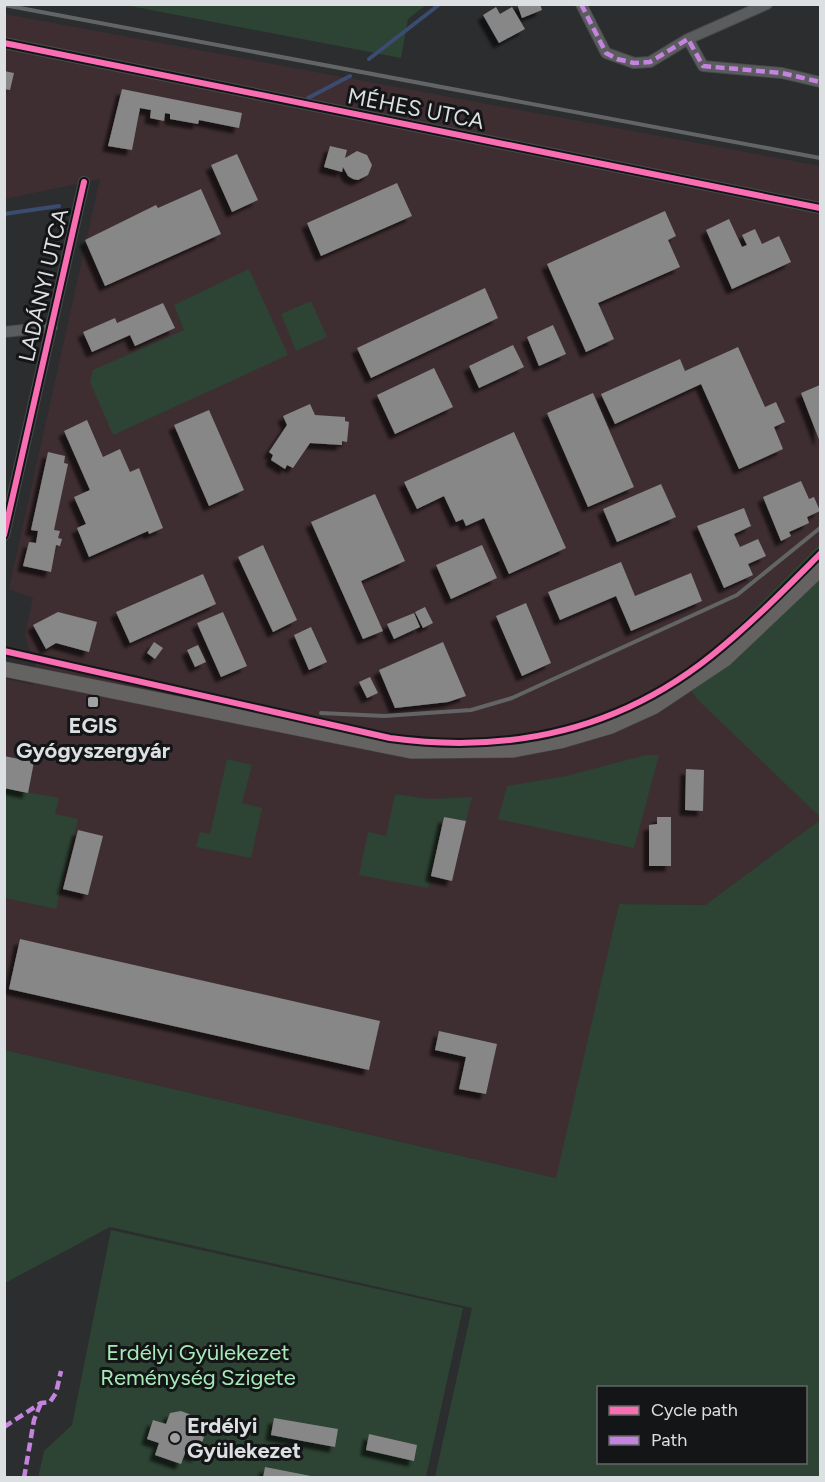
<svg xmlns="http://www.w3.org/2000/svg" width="825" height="1482" font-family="Figtree,sans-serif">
<defs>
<filter id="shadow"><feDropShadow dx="-5.5" dy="5.5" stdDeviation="1.5" flood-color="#0009"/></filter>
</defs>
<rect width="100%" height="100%" fill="#2b2d2f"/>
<path fill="#3f2e31" d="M5,14L820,166V544L707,656L681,675L820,817V820L705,905L619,904L557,1178L5,1050V679L33,685L36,658L30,652L25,635L33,598L9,589L100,179L5,199Z"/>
<path fill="#2d4333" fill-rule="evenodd" d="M125,5H426L408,19L401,58Z
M249,269L288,355L113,435L90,382L93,370L184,330L174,305Z
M311,301L327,337L296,351L281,314Z
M820,544V817L697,699L681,675L707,656Z
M646,755H659L634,848L498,819L507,786L566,776Z
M227,759L252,765L242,803L262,808L251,858L196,847L200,832L210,834Z
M5,788L59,798L55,814L78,819L56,909L5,898Z
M395,794L430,799L472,797L466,821L443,817L428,888L359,875L368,832L386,836Z
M820,820V1477H435L472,1308L110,1227L5,1283V1050L556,1178L619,904L705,905ZM598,1388H806V1462H598Z
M111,1230L463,1308L426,1477L38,1478L44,1451L72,1425Z"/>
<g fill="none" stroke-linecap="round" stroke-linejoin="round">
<path stroke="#3a4c70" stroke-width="4" d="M369,59L440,4
M308,98L350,76
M4,214L59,206"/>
</g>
<path fill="#878787" filter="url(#shadow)" d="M517,4H540L542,10L522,18Z
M496,7L500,14L512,7L525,29L499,43L483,15Z
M4,71L14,73L10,90L4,89Z
M122,89L242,113L239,128L199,120L198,124L170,119V114L165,113L164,121L150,118L151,110L140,108L132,150L108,146Z
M330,146L347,150L345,158L357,151L367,155L372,165L368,175L358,180L353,179L348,176L343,167L342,172L324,167Z
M237,154L258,200L232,212L211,165Z
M397,183L412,216L321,256L307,223Z
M201,189L221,234L105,286L85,240L156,205L158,208Z
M665,211L676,236L668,240L680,267L598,303L614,339L586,352L547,264Z
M729,219L742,247L747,245L742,235L755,229L762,244L779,236L791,262L732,289L706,230Z
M485,288L498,318L371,378L357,348Z
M163,303L175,328L135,346L130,335L92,352L83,332L115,318L117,323Z
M553,325L566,354L539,366L527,337Z
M513,345L524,367L479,388L469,366Z
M738,347L765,407L776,402L785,422L774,427L783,449L739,469L701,384L615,424L601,394L680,359L685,371Z
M434,368L453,407L395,434L377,395Z
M820,385V442L801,393Z
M593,393L634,487L588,507L547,413Z
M310,404L315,415L345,417V421L349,422L347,442L342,441V445L310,443L293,468L287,465L285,469L271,460L273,455L269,452L287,425L283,416Z
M209,410L244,490L209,506L174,425Z
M87,420L103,457L120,449L130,472L139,468L163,528L149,534L148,531L89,557L77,528L86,524L74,497L90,490L64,431Z
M514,432L566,548L509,574L484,518L466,526L463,519L456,522L444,496L417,509L404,482Z
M48,452L65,456L64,463L68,464L54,530L60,531L58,538L62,539L60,546L56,545L51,572L23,566L29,542L36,543L38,531L31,530Z
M801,481L809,499L814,497L820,511L807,517L809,523L789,532L791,536L781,541L763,497Z
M661,484L676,517L617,542L603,509Z
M375,494L405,561L361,581L383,631L363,639L311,522Z
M744,508L751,526L734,534L740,547L758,539L766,556L748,564L753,575L724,588L697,526Z
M263,545L297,620L273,632L238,557Z
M482,545L497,578L451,599L436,565Z
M621,562L635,596L691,573L702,601L631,631L616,596L560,620L548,592Z
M203,574L216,604L130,643L116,612Z
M526,603L551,663L522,676L496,616Z
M425,607L433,623L423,628L415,612Z
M58,612L97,622L89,652L56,643L46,649L33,625Z
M223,612L247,666L221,677L197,623Z
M414,613L420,627L394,639L387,624Z
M311,627L327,662L309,670L294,635Z
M154,642L163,648L155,659L147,653Z
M443,642L466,696L448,702L395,708L379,670Z
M198,645L206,662L195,667L187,650Z
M370,677L378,693L367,698L359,682Z
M4,756L34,762L28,793L4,788Z
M686,769L704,770L703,811L685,810Z
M444,817L466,821L452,881L431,876Z
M657,817H671V866H649V825L657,824Z
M78,830L103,836L88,895L63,889Z
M20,939L380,1021L369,1070L9,989Z
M439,1031L497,1044L486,1094L459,1089L466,1057L435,1050Z
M181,1411L189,1414L196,1422L193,1433L204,1437L197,1457L185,1453L181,1464L155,1455L159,1443L147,1439L153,1420L166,1424L170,1413Z
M274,1418L338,1429L335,1447L271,1435Z
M369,1434L417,1445L414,1461L366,1450Z
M265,1467L311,1476V1478H263Z"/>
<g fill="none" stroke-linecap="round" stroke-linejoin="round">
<g stroke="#484a4c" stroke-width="12">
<path id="minor" d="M581,4L606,53L634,63L650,62L688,39L767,4
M688,39L703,66L782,73L820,82
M4,43L820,208
M4,332L52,327
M4,535L84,182"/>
</g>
<g stroke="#484a4c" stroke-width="16">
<path id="secondary" d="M4,669L411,751L513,750L560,741L611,726L653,707L725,659L820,569"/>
</g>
<use href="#minor" stroke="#5a5c5d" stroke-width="10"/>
<use href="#secondary" stroke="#646361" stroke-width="15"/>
<path stroke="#626465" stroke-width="4" d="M4,5L820,158
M321,713L384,716L471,710L512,698L737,595L820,528"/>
<path stroke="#c483df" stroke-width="4.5" stroke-dasharray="9 4.5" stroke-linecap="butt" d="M581,4L606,53L617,59L634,63L650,62L688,39L703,66L782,73L820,82
M4,1427L41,1403L50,1402L56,1393L61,1371
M24,1478L34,1420L41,1403"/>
<g stroke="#141517" stroke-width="10">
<path id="cycleway" d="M4,43L820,208
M4,535L84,182
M4,651L390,738C507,754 617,731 711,656C750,625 785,589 820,554"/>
</g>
<use href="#cycleway" stroke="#f96db3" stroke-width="6"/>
</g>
<g fill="#9fa1a3" stroke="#141517" stroke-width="2">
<rect x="87" y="696" width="12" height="12" rx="3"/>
<circle cx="175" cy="1438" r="6"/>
</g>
<g text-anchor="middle" stroke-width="6" stroke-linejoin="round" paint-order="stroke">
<g font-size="22" fill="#dde0e2" stroke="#141517">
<text transform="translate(416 108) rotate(11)" y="8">MÉHES UTCA</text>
<text transform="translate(43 285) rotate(-77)" y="8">LADÁNYI UTCA</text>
</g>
<g font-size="22" font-weight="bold" fill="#dde0e2" stroke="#141517">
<text x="93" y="733">EGIS<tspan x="93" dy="25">Gyógyszergyár</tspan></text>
<text x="187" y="1433" text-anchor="start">Erdélyi<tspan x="187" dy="25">Gyülekezet</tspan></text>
</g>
<g font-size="22" fill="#a6ebb7" stroke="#141517">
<text x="198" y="1360">Erdélyi Gyülekezet<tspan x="198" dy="25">Reménység Szigete</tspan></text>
</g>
</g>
<rect width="825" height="1482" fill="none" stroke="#dde0e2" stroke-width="12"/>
<rect x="597" y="1386" width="210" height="78" fill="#141517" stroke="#646668" stroke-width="1.5"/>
<rect x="609" y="1406" width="30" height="9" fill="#f96db3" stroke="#646668" stroke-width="1.5"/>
<text x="651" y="1416" font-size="18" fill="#dde0e2">Cycle path</text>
<rect x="609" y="1436" width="30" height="9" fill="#c483df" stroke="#646668" stroke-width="1.5"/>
<text x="651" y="1446" font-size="18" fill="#dde0e2">Path</text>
</svg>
